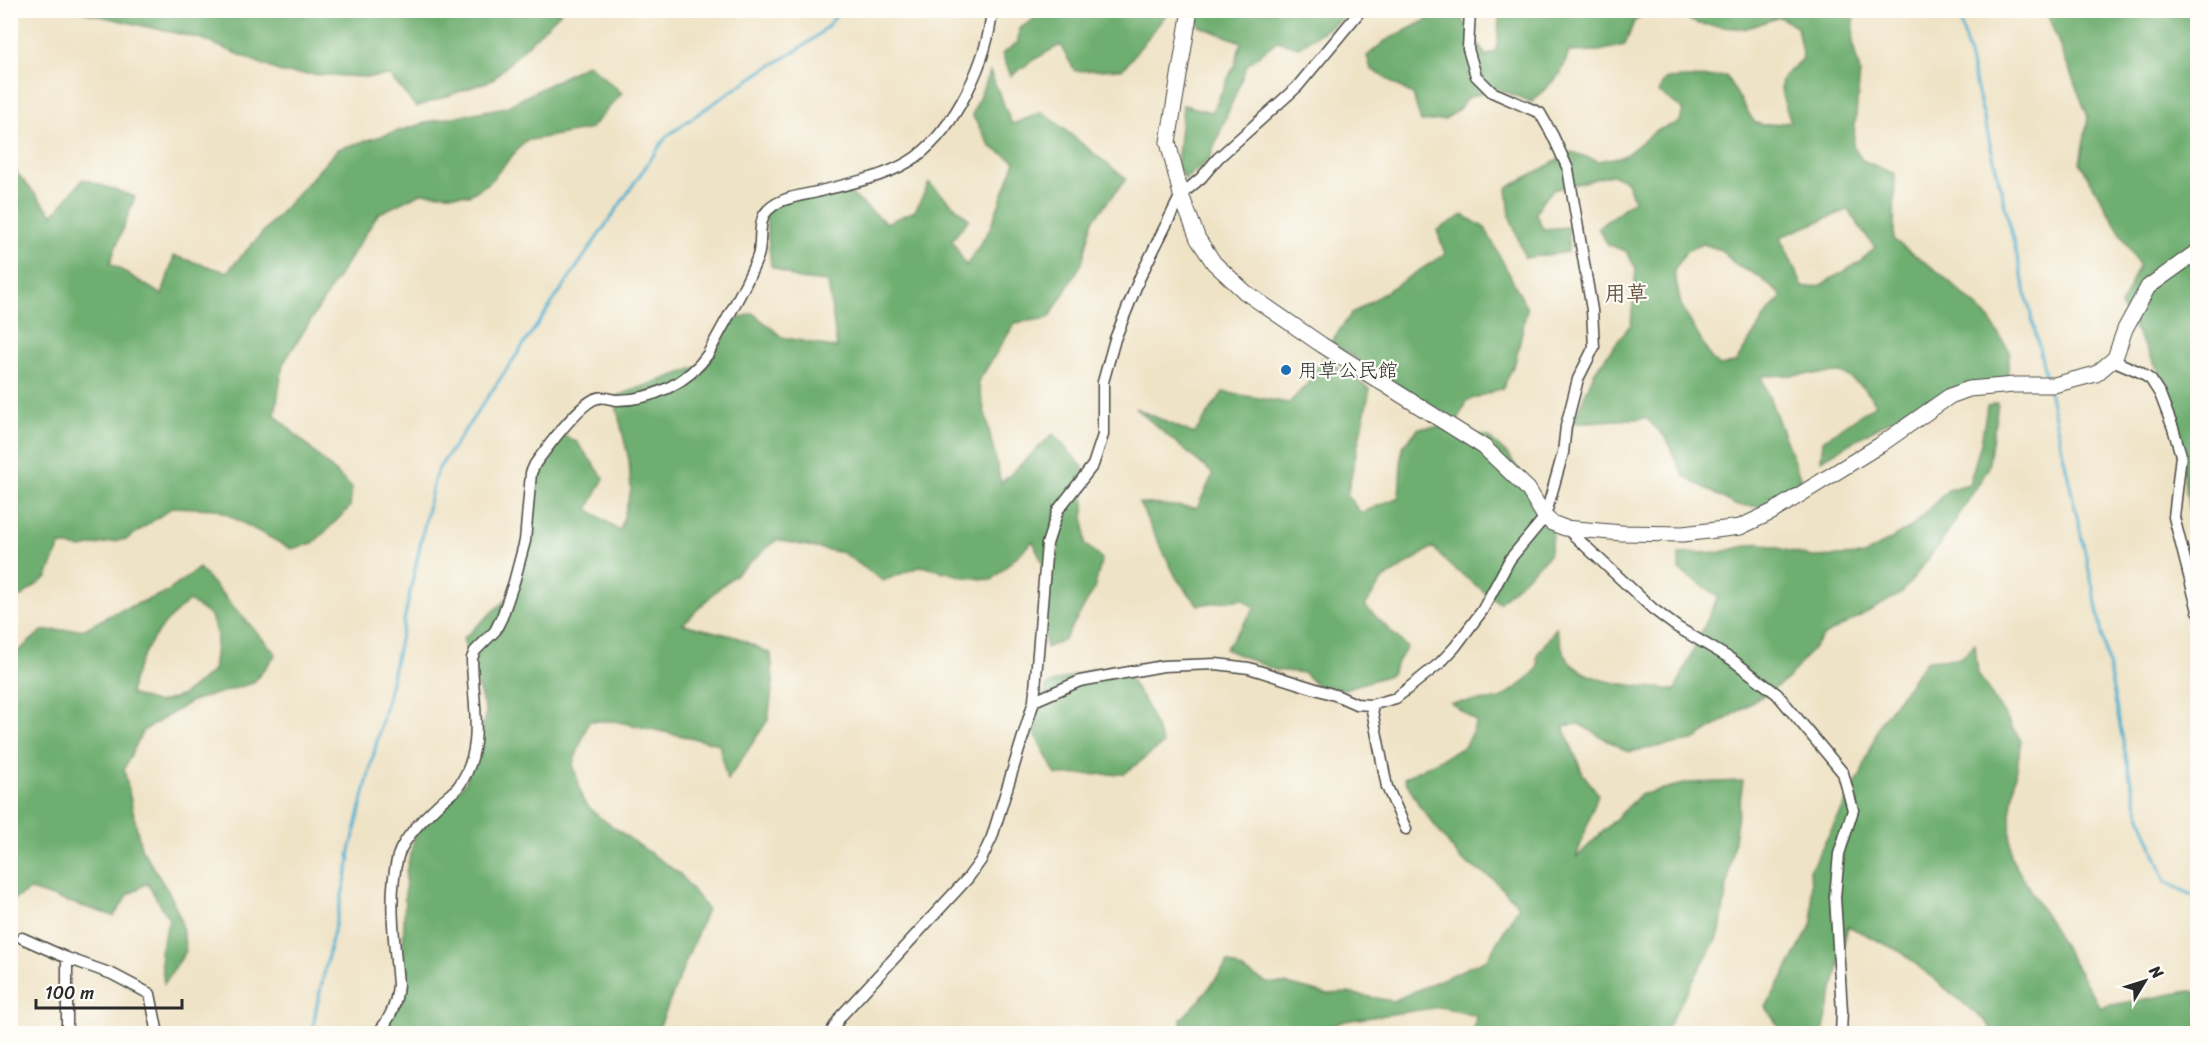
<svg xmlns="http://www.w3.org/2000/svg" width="2208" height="1044" font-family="Sriracha,'Klee One',sans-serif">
<rect width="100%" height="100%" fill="#fdfcf7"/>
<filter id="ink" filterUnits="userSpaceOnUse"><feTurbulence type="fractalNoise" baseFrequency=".0167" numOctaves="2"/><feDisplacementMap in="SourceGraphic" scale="12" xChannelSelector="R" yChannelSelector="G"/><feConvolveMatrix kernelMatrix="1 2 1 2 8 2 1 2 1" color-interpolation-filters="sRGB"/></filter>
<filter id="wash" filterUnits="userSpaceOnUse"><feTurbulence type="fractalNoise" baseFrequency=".008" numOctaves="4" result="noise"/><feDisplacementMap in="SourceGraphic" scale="24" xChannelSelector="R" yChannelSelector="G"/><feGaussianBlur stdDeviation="1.35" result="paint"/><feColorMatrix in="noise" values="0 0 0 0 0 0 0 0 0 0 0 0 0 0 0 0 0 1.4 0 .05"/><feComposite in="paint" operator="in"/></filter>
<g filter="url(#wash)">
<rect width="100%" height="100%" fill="#efe3c6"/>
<path fill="#6eae70" stroke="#4c6c4e" stroke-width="1.5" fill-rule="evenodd" d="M552,11L561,12L492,80L416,107L390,76L366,77L283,73L202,39L77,11Z
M1046,11H1067L1079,15L1086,11H1169L1123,69L1075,71L1060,45L1033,60L1011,76L1002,54L1018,42L1019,29Z
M1195,11H1350L1349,14L1299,47L1277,41L1247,65L1209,160L1185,179L1177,165L1183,105L1212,112L1235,64L1241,42L1199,26Z
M1499,11H1647L1634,22L1625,45L1599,51L1569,52L1561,73L1532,102L1496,88L1467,98L1460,108L1444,120L1421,122L1413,95L1371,69L1367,56L1385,41L1440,13H1458L1486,56L1495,52L1498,41Z
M1664,11H1838L1854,19L1853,45L1860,72L1853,146L1862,160L1895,174L1894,240L1940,273L1987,316L2010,352L2007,377L1911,408L1821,460L1823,441L1876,404L1865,389L1843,373L1761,376L1803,485L1764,507L1735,505L1684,476L1665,437L1646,418L1573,423L1595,371L1631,324L1636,269L1626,251L1608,245L1598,228L1634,200L1626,180L1611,175L1553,190L1542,202L1536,214L1543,229L1569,227L1568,252L1525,258L1510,217L1507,188L1572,152L1598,161L1624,156L1657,130L1680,122L1683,109L1658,92L1665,79L1726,76L1754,122L1764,125L1791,122C1787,109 1775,86 1785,75C1791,68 1798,65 1803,58L1797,27L1780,17L1744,29L1699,24ZM1848,210L1875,248L1858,263L1819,286L1803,287L1780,237ZM1703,244L1721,250L1737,266L1757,275L1782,296L1768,312L1736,362L1720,366L1711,358L1681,305L1674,271L1686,251Z
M2046,11H2197V561L2185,484L2163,378L2121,306L2139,265L2080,163L2088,117Z
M588,64L622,93L590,129L525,141L489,183L470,195L421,193L378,214L283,364L275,415L352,488L350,507L325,532L313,543L291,549L217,509L173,507L127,539L80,548L60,545L47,577L11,604V166L53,215L83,179L135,197L110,263L162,295L174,256L227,272L338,149L432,121L506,107Z
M990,72L1012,124L1043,112L1126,179L1093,220L1082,263L1049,318L1015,323L978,382L1001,483L1053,434L1083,467L1085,544L1102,559L1094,590L1064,640L1046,648L1044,633L1050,581L1033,541L992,580L965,577L921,566L883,581L843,553L777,540L717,590L683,624L736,637L771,654L773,682L768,720L727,781L719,744L614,721H589L573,764L583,801L598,816L680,874L707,909L657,1033L373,1034L401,995L406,872L415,835L465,783L486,713L463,639L516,590L535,478L555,431L577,442L604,478L588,509L620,531L631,490L629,460L614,397L709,363L731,322L753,313L782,337L837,348L828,282L798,279L771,266L765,209L786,192L845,189L886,223L915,211L929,183L969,219L952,240L966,266L990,229L1015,161L991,147L972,115Z
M1463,215L1485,228L1527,308L1516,360L1503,388L1466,401L1456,425L1331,342L1351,314L1445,254L1437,230Z
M1323,357L1370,389L1347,495L1361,513L1399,497L1402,447L1419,428L1438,427L1488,437L1508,455L1534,491L1553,535L1549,555L1499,603L1447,563L1433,547L1382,580L1365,606L1407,647L1390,675L1344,689L1317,686L1304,673L1275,670L1225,649L1255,608L1242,599L1198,605L1177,579L1139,503L1197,508L1213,474L1135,408L1194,434L1223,392L1289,403L1308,383Z
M1998,403L1988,469L1947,534L1902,593L1822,637L1787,680L1692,741L1628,752L1579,724L1563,726L1583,774L1598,794L1576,858L1640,795L1687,783L1743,781L1720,932L1664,1033H1473L1476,1016L1440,1007L1345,1021L1307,1034L1181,1033V1019L1200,1000L1228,962L1267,983L1287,984L1326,994L1348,993L1393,1001L1487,959L1519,906L1493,879L1461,860L1419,805L1404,778L1464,747L1477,722L1451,703L1500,699L1523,683L1538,668L1537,655L1556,628C1559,637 1562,651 1567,659C1587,686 1644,686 1675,690L1718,596L1679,570V554L1720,552L1759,543L1812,557L1864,555L1911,527L1948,490L1969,484L1981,443L1987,406Z
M199,568L276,654L253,683L192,701L143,731L124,769L141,848L171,896L181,920L186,951L164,984L160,951L169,919L147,883L128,895L114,916L30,890L11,901V657L42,631L85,629L114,613L167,592ZM189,601L211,616L217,636L213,671L181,696L158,703L130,694C137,655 158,626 189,601Z
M1975,644L1978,674L2021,741L2010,814L2011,858L2100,1007L2189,991L2197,992V1033H1994L1986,1022L1901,952L1848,926L1823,1033H1782L1766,1007L1813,922L1810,870L1861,774L1880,723L1927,660L1960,658Z
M1094,668L1126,673L1144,700L1163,744L1124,774L1056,775L1031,727L1047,685Z"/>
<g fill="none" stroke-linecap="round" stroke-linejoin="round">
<path stroke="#4fafce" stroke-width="3" d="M1958,10L2047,381
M2049,391L2094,593L2131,782L2139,811L2166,882L2198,898
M312,1034L316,1009L350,860L349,855L388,696L434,480L439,468L666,137C696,114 727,94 759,73C786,56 823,39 840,10"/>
</g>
</g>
<g filter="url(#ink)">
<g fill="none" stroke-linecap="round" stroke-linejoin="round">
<g stroke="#484742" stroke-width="13">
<path id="street" d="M2115,358L2119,363L2140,372L2151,380L2160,394L2173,428L2181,455L2174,517L2198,611
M1566,528L1653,609L1677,627L1731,659L1777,694L1843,773L1853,810L1839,854L1835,897L1842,1011L1841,1034
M1034,701L1080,681L1163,666L1216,664L1249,668L1338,696L1356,704L1371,705L1396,698L1440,663L1455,647L1482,611L1510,559L1545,517L1563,453L1566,426L1578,379L1594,347L1592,310L1568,169L1553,136L1540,113L1492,92L1476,76L1468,49L1470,10
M1371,705L1387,787L1406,829
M22,938L67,958L112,974L150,994L158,1034
M67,958V1034
M377,1034C391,1018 396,1005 398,985C395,943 387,897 398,856C404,837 426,816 441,802C446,797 453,793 458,787C487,748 472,702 472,658L475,651L495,631L502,617L514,582L525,541L531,473L535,464C546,449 581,401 598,398C604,396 611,400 617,400C652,400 688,383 708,354C724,323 746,288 758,256C762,244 758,226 764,215C775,198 799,196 817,192C850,183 888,177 916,157C956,127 988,60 992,10
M830,1034L841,1016L968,878L981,860L992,837L1034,701L1047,544L1058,510L1093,465L1103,435V382L1115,339L1140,277L1181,195L1201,178L1218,158L1297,87L1361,10"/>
</g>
<g stroke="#484742" stroke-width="17">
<path id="secondary" d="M1188,10L1189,16L1168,142L1181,195L1198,239L1214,263L1245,292L1322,345L1484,447L1528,489L1545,517L1552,523L1565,528L1622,533L1683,534L1740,527L1772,512L1880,445L1950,396L1969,389L2014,385H2054L2096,374L2115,358L2125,329L2148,287L2198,251"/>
</g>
<use href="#street" stroke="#fff" stroke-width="10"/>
<use href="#secondary" stroke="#fff" stroke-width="15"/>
</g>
</g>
<circle fill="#1f6fb2" stroke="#fdfcf7" stroke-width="2" cx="1286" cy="370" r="6"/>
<g text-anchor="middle" stroke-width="4.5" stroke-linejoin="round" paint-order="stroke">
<g font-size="20" fill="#2b2b2b" stroke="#fdfcf7" text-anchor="start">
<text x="1298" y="377">用草公民館</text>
</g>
<g font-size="22" font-weight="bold" fill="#66543f" stroke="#fdfcf7">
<text x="1626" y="301">用草</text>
</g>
</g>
<rect width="2208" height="1044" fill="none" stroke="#fdfcf7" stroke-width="36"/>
<g transform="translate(2145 981) rotate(52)" stroke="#fdfcf7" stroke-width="4.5" paint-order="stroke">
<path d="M0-4.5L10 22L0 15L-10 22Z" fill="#2b2b2b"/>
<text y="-9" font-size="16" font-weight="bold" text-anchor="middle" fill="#2b2b2b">N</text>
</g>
<path d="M36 999v9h146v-9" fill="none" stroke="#2b2b2b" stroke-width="3"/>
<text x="45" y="999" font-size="18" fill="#2b2b2b" stroke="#fdfcf7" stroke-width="4.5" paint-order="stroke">100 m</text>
</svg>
